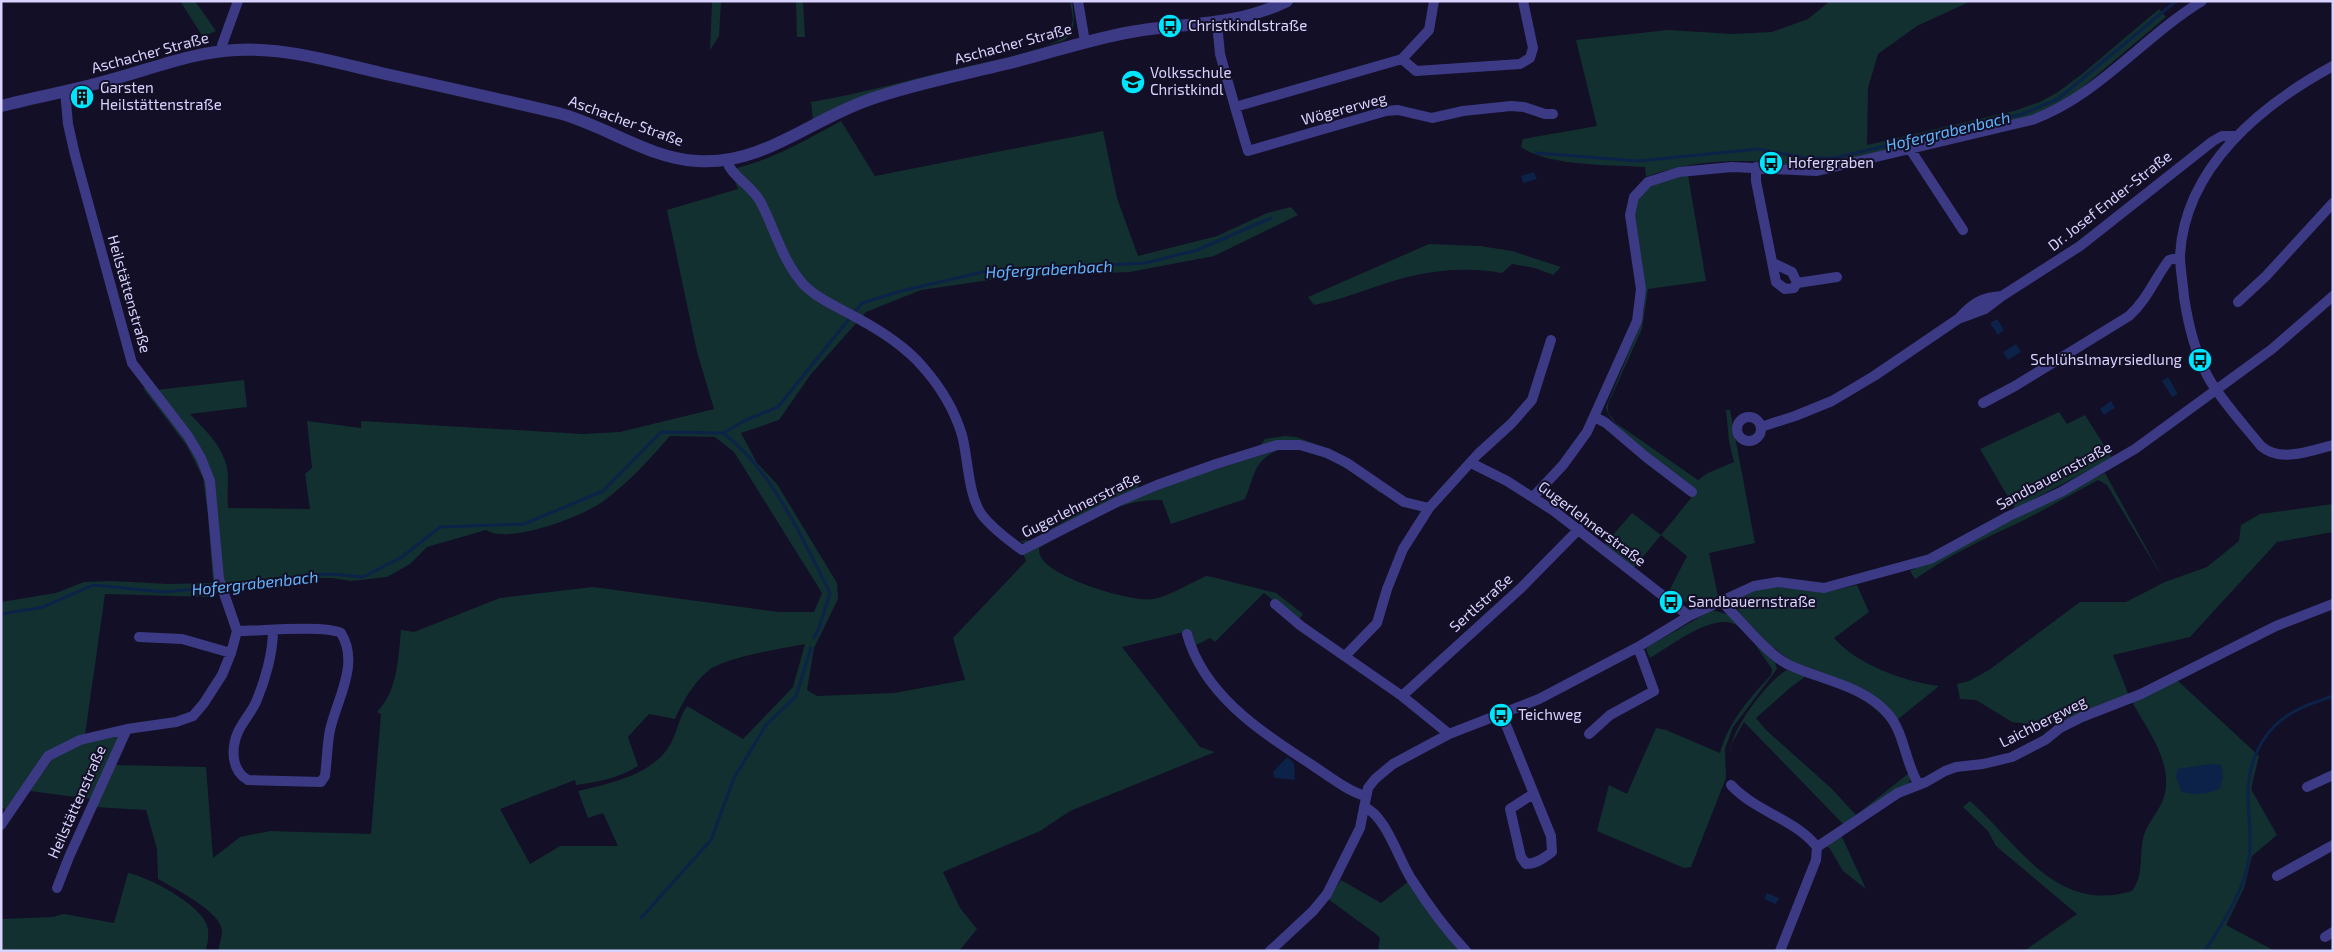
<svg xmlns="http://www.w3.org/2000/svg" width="2334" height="952" font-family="'Exo 2',sans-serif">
<rect width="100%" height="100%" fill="#130f26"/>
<path fill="#12302f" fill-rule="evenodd" d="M180,1H195L216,31L203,37Z
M712,1H721L719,36L710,50Z
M796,1H803L805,37H797Z
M1070,1H1072C1074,16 1077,29 1065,40L813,120L811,102C860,94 907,80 956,69C993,60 1035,55 1068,35L1073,20Z
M1830,1H1971L1917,26L1878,54L1868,88L1867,145L2014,111L2040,102L2058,92L2082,74L2159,9L2166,17L2077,92L2058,105L2024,118L1818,167C1800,167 1782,164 1764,162C1727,159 1682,163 1646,177L1645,167C1612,165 1547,166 1521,147L1523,139L1597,126L1576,40L1668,30L1733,34L1772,32L1808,19Z
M841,121L875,176L1103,131L1117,198L1138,256L1217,236L1267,213L1291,207L1298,215L1214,256L1130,272L1010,277L921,290L866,312L811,374L779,420L741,433L757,463L777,484L837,583L838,599L814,648L807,690L817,696L894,693L965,680L953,638L1026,561L1023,553L1159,487L1290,446L1333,458L1382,491L1380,493C1354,472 1290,425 1260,463C1253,472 1250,488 1245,499L1171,524L1162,500C1118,498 1077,526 1039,548C1039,550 1039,553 1040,555C1047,577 1132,603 1153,599C1170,596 1190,583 1206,576L1212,577L1276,593L1303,614L1298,621L1264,593L1215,642L1210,638L1194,646L1184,632L1122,647L1200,747L1215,752L1070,811L1040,831L943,872L960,908L977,929L959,951H218C219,945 222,937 222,931C221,911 173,888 158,879L157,849L146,810L94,807L114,765L206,767L213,858L240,837L270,831L371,834L381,714L377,712C398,690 398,659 401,630L414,632L500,598L593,587L779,612H814L822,593L734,452L715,437L670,436C649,460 630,481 605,500C585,516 508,545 486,530L427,547L410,564L387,577L351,581L332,578H306L282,588L227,589L208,597L105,594L85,735L55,748L6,809L1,808V602L56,593L84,582L112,581L168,584L213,583L208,515L203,478L187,446L143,388L156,390L244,380L247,407L190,414C207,432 227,450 228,476C228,487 227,497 228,508L310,509L305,474L312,468L307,421L361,428V421L583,434L620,432L714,409L697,352L667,210L738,189L730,170C772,160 804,141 841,121ZM805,644L793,687L743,739L687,706C678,719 677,735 668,748C649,776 607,784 578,791L588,818L603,813L618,846H560L530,864L500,809L575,780L576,785C598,782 619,778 638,766L628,737L649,714L675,719C682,703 693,683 708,671C723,658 783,648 805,644Z
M1688,175L1706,281L1648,289L1642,329L1608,404V412L1616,423L1698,480L1708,473L1734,462L1729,441L1726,410H1730L1755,543L1709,553L1718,596C1698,606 1686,603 1667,595L1687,556L1661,535L1633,569L1605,544L1632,513L1661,535L1696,492C1677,478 1608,427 1606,407L1640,326L1644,308V279L1634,214L1638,197L1653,183Z
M1429,244L1480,246L1512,251L1561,267L1553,275L1535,268L1512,264L1502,273C1475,268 1448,269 1421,274C1384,281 1351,298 1314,305L1308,297Z
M2059,412L2067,424L2085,415L2112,458L2015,509L1980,449Z
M1285,436L1296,437L1332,450L1259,447L1265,439Z
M2105,473L2165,582L2207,567L2239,541L2241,525L2260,514L2333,504V532L2277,542L2190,637L2113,655L2129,696L2058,722L2041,725L2012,722L1976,700L1960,699L1957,684L1969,681L1989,670L2080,602H2126L2165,582L2107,485L2098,480C2072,494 2046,509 2020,522C1983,539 1948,556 1915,579L1910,571Z
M1137,481L1139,489L1026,544L1020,541L1031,540Z
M1857,585L1869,612L1834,638C1856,664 1905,682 1939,686L1897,720L1844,681L1791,661L1770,645L1741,615L1735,605L1738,599L1758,589L1779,587L1827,592Z
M1712,610L1730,615L1775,662L1777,669L1733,727L1725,749L1726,778L1691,867L1684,868L1597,831L1609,785L1627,794L1656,728L1666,730L1720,753C1728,722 1750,698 1771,675L1772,669C1762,655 1752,637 1738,626C1715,610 1671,646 1650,658L1646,649L1649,646Z
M1787,670C1813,677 1868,693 1885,714C1888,719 1891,726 1894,731C1877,701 1838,685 1805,677L1791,687L1756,718L1766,730L1831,788L1856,815L1909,773L1911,778L1908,785L1844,825L1744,722L1732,743L1730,753C1730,730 1768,680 1787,670Z
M2177,680L2259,756L2251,789L2277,835L2252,856L2244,888L2226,925L2275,951H2024L2077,914L1996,846L1988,831L1963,807L1970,801C2018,843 2055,914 2132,891C2144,875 2139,858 2143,839C2145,826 2157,814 2162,802C2177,767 2148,731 2132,702Z
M115,735L118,738L91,799L30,791L53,757L69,747Z
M1842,837L1866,889L1843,871L1830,849L1827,846L1836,839Z
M128,873C149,877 197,903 206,923C210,932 208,941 206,950L1,951V919L52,917L64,914L114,923Z
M1341,880L1381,903L1409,881L1462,951H1378L1380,938L1376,934L1328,899Z"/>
<path fill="#0c2248" d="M1534,172L1537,179L1523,183L1521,176Z
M1997,319L2004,330L1998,335L1990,323Z
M2016,344L2021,352L2008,360L2003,352Z
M2168,377L2178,394L2172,397L2162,381Z
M2111,401L2115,408L2104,415L2100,409Z
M1287,757L1294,763L1295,780L1275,778L1273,772Z
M2210,764L2221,765L2223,777L2220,788C2209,795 2194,795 2182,792L2176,777L2178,769Z
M1767,893L1779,898L1776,904L1764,899Z"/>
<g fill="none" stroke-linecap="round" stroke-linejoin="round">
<path stroke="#0c2248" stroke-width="3" d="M1536,153L1638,161L1758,149L1806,158H1834L2022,114L2058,99L2176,1
M723,433C771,468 804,541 830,593L819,628L814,638
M1,614L43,607L93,585L165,592L236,585L272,584L305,575L333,574L363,577L402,557L440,527L524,524L603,491L661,432L723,433L746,420L778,407L862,303L901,291L987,271L1145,263L1197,250L1271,218
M641,918L711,840L734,778L766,725L796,696L811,648
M2205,951C2223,922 2244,892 2249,858C2252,837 2248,815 2248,794C2248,765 2260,735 2284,718C2298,707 2317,702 2333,696"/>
<path stroke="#3d3a85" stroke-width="10" d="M1078,1L1085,42
M1434,1L1429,30L1402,59L1416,71L1520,64L1530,58L1533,48L1523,1
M1217,23L1220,54L1235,107L1402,59
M222,51V45L238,1
M2333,66C2261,105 2185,167 2180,255C2180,269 2183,283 2184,297C2188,323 2195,353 2208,377C2220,399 2244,425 2261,446C2280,463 2310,451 2333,445
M1235,107L1248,151L1386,111L1398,110L1432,118L1463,111L1511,106L1524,107L1545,114H1553
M1910,149L1963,230
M727,161C730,175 751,185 760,201C775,229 782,261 804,285C819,300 840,308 859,319C881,331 905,346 922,366C940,386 954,409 962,435C968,457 968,496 982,515C993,529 1008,540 1022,550L1117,502L1157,485L1216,464L1277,445H1300L1327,453L1347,463L1404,502L1429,508
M1756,167V181L1776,282L1785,289L1794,288L1797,283L1792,272L1773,263
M1797,283L1837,277
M2238,302L2266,276L2333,203
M1960,317C1973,303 1982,297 2002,296
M1983,403L2015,386L2129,316C2147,300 2155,278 2169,260L2180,257
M1595,417L1606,423L1646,457L1692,492
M1737 429a12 12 0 1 1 24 0a12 12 0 1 1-24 0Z
M1761,427L1795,416L1832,401L1874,376L1958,319L1985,309L2002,296L2080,246L2213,141L2222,136H2236
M1471,463L1507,481L1554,511L1689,616
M1533,497L1563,465L1587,432L1637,321L1641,289L1630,215L1634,197L1648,182L1679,172L1732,167L1817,171L2032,120C2098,96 2143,37 2202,1
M1721,601C1740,619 1766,653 1787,664C1820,680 1864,685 1889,715C1905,735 1905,763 1919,785
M1275,604L1301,626L1402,696L1449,734
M237,631C259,631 324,625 341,633C360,664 337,699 330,730C327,745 327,761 325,776L321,782L248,780C231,771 231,748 238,732C243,721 251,713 256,702C265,681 273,653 273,630
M1187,634C1204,696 1262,732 1312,765C1329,776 1346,790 1365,796
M139,637L182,639L231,653
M1345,656L1377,623L1387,589L1403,549L1429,508L1478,454L1512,423L1532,400L1551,340
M1402,696L1521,588L1579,529
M1502,715L1551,836L1552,852C1544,858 1536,864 1526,864L1521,857L1510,809L1533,794
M1589,734L1610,715L1654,691L1638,647
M1731,785C1756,812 1797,820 1817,847
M2307,787L2333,775
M1364,807C1386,815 1399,861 1412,880C1426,902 1448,932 1466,951
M1,825L48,756L80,740L127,729L176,722L193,716L204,703L222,675L231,653L237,631L219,579L210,481L201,458L188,436L132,363L75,155L68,124L65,91
M1817,847L1898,793L1926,782L1945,771L1956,767L1983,764L2012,757L2045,740L2060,728L2082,717L2141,694L2276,626L2333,604
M2277,876L2333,845
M57,888L69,857L127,729
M2325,937L2333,932
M1270,951L1313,911L1327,894L1360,828L1368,788L1375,779L1393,764L1449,734L1539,699L1638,647L1689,616L1754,586L1778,582L1824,588L1930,559L2009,516L2061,492L2135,449L2272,349L2333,296
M1780,951L1816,860L1817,847"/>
<path stroke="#3d3a85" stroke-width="12" d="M1,106C36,97 71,91 106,81C149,70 191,52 236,50C285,47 334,62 381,73C440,86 499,99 558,113C605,125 647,158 697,161C762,166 811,119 871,99C917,83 966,74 1014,62C1053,52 1091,39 1131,32C1186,22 1234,27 1287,1"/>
</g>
<defs>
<g id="bus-disc" transform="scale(1.25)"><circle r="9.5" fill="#00e5ff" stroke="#130f26"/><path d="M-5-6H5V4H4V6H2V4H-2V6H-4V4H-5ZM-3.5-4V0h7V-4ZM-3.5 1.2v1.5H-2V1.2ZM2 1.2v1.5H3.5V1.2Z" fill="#111"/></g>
<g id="school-disc" transform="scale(1.25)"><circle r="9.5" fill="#00e5ff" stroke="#130f26"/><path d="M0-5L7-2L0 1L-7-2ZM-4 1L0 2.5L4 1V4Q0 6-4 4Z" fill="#111"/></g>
<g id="building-disc" transform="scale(1.25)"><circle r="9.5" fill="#00e5ff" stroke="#130f26"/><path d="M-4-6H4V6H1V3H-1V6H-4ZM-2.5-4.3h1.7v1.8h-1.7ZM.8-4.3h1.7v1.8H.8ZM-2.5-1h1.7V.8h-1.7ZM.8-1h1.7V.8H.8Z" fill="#111"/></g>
</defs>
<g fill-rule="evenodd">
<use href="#bus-disc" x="1170" y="26"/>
<use href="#school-disc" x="1133" y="82"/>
<use href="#building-disc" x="82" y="97"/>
<use href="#bus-disc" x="1771" y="163"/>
<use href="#bus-disc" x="2200" y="360"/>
<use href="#bus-disc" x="1671" y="602"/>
<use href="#bus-disc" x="1501" y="715"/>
</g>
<g text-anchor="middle" stroke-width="4" stroke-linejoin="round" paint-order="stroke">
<g font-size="15" fill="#d9d4ff" stroke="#130f26" text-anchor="start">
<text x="1188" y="31">Christkindlstraße</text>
<text x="1150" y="78">Volksschule<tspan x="1150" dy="17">Christkindl</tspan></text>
<text x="100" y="93">Garsten<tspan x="100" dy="17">Heilstättenstraße</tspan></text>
<text x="1788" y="168">Hofergraben</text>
<text x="2182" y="365" text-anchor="end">Schlühslmayrsiedlung</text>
<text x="1688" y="607">Sandbauernstraße</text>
<text x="1518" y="720">Teichweg</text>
</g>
<g font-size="15" fill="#d9d4ff" stroke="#130f26">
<text transform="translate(1013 44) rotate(-15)" y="5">Aschacher Straße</text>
<text transform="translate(150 53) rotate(-15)" y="5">Aschacher Straße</text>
<text transform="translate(1344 109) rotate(-15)" y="5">Wögererweg</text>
<text transform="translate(626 121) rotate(20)" y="5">Aschacher Straße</text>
<text transform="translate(2110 201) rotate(-38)" y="5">Dr. Josef Ender-Straße</text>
<text transform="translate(129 294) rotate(74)" y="5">Heilstättenstraße</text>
<text transform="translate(2054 476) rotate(-28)" y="5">Sandbauernstraße</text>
<text transform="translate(1081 505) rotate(-26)" y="5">Gugerlehnerstraße</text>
<text transform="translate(1592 524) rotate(37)" y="5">Gugerlehnerstraße</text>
<text transform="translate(1481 603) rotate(-42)" y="5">Sertlstraße</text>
<text transform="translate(2043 722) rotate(-27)" y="5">Laichbergweg</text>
<text transform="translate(77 802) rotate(-66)" y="5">Heilstättenstraße</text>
</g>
<g font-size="16" font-style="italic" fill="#62b6ff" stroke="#130f26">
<text transform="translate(1948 131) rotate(-13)" y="6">Hofergrabenbach</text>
<text transform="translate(1049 269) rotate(-3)" y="6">Hofergrabenbach</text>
<text transform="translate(255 583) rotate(-6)" y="6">Hofergrabenbach</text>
</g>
</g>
<rect width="2334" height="952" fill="none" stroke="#d9d4ff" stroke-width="5"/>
</svg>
